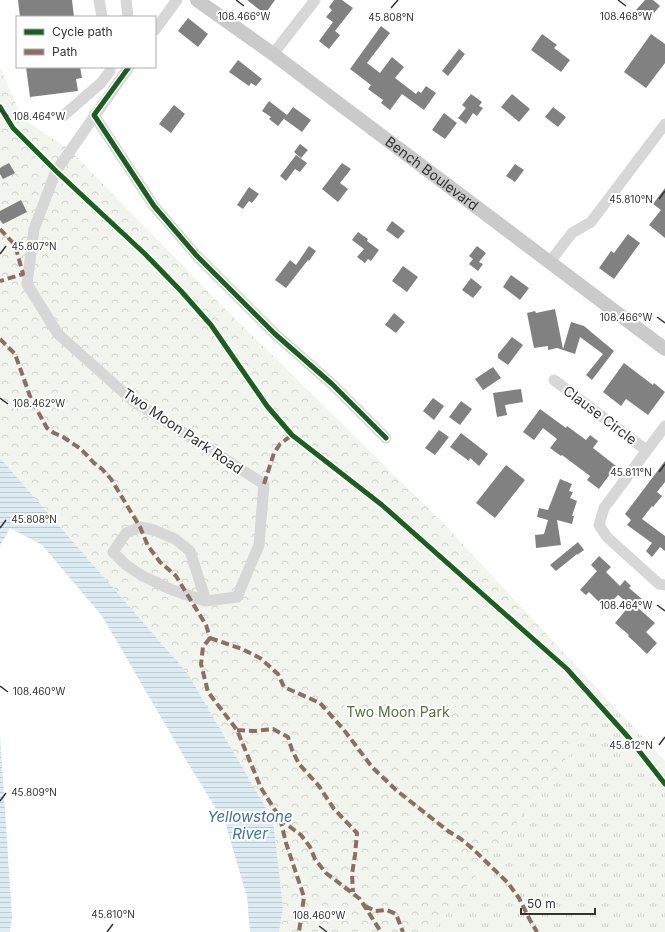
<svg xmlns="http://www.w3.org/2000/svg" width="665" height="932" font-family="Inter,sans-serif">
<defs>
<pattern id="grass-tufts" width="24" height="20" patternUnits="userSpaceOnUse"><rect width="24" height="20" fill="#f1f5ed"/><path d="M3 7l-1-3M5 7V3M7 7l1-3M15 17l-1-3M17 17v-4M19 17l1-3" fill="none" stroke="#cfd2cc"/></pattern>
<pattern id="park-crowns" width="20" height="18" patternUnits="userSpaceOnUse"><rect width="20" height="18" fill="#f1f5ed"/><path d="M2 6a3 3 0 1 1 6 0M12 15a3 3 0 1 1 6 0" fill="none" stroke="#cfd2cc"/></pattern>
<pattern id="water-rules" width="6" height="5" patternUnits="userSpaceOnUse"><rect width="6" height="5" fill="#ddebf3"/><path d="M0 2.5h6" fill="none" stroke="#becad1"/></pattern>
</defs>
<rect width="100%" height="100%" fill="#fff"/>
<path fill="url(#grass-tufts)" d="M610,702L665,761V932H432Z"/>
<path fill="url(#park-crowns)" d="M0,67L22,118L70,150L218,302L441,521L610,702L432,932H279L283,908L273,820L188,674L1,460L0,458Z"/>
<path fill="url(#water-rules)" d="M0,458L188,674L273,820L283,908L279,932H250L247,897L226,825L183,755L102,616L42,545L10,528L0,546Z
M0,735L12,917L10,932H0Z"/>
<path fill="#818181" d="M18,0H72L74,17H20Z
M247,0H275L265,14Z
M334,0H342L353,8L335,31L340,35L329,49L319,41L333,22L326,17L332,10L329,7Z
M645,0H653L660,6L648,20L636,10Z
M188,18L208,34L198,47L178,31Z
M381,26L390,33L367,63L380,73L392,57L404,67L395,78L416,94L418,91L421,93L426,86L436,93L424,110L402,94L390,110L381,103L383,100L368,89L371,85L350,69Z
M542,34L557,45L554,48L570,60L561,72L531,50Z
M651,34L665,44V63L646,88L624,72Z
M459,49L465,54L448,76L442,71Z
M238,60L262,79L256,86L251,83L249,86L229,72Z
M26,67H80L82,78L76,79L78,91L30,97Z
M471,94L482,102L479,106L483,108L477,116L473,113L466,124L458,118L466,108L462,105Z
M512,94L530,109L519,122L501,107Z
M269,101L287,115L278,126L269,119L271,117L262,111Z
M174,105L185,114L171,133L159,124Z
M293,107L311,120L302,132L284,119Z
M553,107L566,117L558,127L545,117Z
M444,113L457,123L445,139L432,130Z
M300,144L308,150L301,158L294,152Z
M296,155L307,163L300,172L295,169L286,181L280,176Z
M9,163L15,173L3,179L0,174V168Z
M342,163L351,169L340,183L348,189L338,202L322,189Z
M515,164L524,170L515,182L506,176Z
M249,187L259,194L252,203L249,201L243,209L237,205Z
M665,188V238L649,225L661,210L653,204Z
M21,200L27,212L3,224L0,220V211Z
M392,221L405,231L398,239L386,230Z
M358,232L368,239L367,241L379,250L371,261L368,259L365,263L357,257L364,249L352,240Z
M628,234L640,243L614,279L599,268L611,251L614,253Z
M309,246L316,251L309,261L308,260L286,288L275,280L290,260L296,265Z
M477,246L486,253L479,262L483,264L478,271L469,264L473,259L469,256Z
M403,266L418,277L407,292L392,281Z
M511,275L529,288L520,300L503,287Z
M471,278L482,287L473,298L462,290Z
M555,309L563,349L571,322L584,326L614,351L592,380L586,375L603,354L580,337L575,354L557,348L548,350V346L534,348L527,313L535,311L536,313Z
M394,313L405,322L396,333L385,325Z
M512,337L523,345L508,365L498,358V354Z
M624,363L653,385L654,383L665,392L648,415L626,399L621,406L603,392Z
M493,367L501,378L483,390L475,379Z
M521,389L523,402L505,405L507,415L497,417L493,393Z
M433,398L444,406L434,420L423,411Z
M461,401L472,409L460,425L449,417Z
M540,409L566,428L567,426L586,440L590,435L598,441L593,448L616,466L599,489L587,480L590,476L562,455L561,456L550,448L557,439L543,428L534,440L523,432Z
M439,430L449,437L435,455L425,448Z
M461,433L488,454L479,466L470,458L469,461L450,447Z
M665,461V482L657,492L662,496L653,507L652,506L642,519L665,536V551L660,547L652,557L646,551L652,543L627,525L631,520L625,514Z
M506,465L525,480L495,518L476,503Z
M560,479L572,484L569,491L573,492L570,498L577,501L572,516H574L572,524L557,520L561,545L536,548L535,535L544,534L548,520L537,517L539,508L548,510Z
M578,542L584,550L577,555V554L556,571L550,565Z
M599,556L611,567L606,572L620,586L625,580L631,586L629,588L642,599L636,606L655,623L646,632L657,643L647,654L628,636L629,635L615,623L630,605L618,595L605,608L589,592L586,595L580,590L597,571L591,565Z"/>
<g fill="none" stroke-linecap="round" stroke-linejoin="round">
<path stroke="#d7d7d7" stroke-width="11" d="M99,0L102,17
M126,0L128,17
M155,30L177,0
M273,54L315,0
M129,67L56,171L34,229L27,284L58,334L132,400L264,484L259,545L237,597L206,601L190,551L175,539L154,530L140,527L126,533L113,552L126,565L141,575L172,590L206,601
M94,115L154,206L196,255L275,334L332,384L386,438
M63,116L101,83L110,71V67
M549,263L572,233L591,222L665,124
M554,380L646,450
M665,426L604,508L599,525L607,537L659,584L665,585"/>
<path stroke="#cacaca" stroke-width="14" id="s1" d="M197,0L273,54L665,349"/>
<path stroke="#8d6e63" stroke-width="4" stroke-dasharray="8 4" stroke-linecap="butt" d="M0,229L15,245L23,274L0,281
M0,339L15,354L31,399L47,428L54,433L63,437L81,449L94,463L102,469L111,479L140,527L148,546L160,562L176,576L206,625L210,638
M264,484L274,453L280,444L292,435
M210,638L242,649L260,658L278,674L284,687L320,703L344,730L372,767L396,790L448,831L461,839L473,849L508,883L519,898L530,920L537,932
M210,638L203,647L201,664L208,692L237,730L261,788L280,818L286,843L304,897L299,932
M237,730L255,731L273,729L288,737L292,750L299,764L319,786L334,809L357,833L355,855L352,874L353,892
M280,818L289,826L301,835L310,847L315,859L326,873L360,899L381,932
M365,906L375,911L387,910L396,914L403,932"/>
<g stroke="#fff" stroke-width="8">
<path id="cycleway" d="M129,67L94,115L154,206L196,255L275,334L332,384L386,438
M0,107L13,128L56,171L145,254L181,291L211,325L267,406L292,435L382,505L567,669L629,738L665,784"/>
</g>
<use href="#cycleway" stroke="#1b5e20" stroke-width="5"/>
</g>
<path fill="none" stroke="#333" stroke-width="1.5" d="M236,0L244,6M618,0L626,6M391,8L398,0M0,110L8,116M659,199L665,191M0,254L6,246M657,317L665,323M0,398L8,404M659,472L665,464M0,528L6,520M657,605L665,611M0,686L8,692M659,745L665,737M0,801L6,793M319,926L327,932M107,932L113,924"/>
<g text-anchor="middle" stroke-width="4" stroke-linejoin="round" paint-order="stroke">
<g font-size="14" fill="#333" stroke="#fff">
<text dy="5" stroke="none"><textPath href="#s1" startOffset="292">Bench Boulevard</textPath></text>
<text transform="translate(600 415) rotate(37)" y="5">Clause Circle</text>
<text transform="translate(183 431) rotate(34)" y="5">Two Moon Park Road</text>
</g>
<g font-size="14" fill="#56703f" stroke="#fff">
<text x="398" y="717">Two Moon Park</text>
</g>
<g font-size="15" font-style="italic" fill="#3f7597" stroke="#fff">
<text x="250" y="822">Yellowstone<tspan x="250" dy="17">River</tspan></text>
</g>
</g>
<g font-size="10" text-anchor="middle" fill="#333" stroke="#fff" stroke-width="4" stroke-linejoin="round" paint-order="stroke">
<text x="626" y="20">108.468°W</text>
<text x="244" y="20">108.466°W</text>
<text x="391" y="21">45.808°N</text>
<text x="39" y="120">108.464°W</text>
<text x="631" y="203">45.810°N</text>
<text x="34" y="250">45.807°N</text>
<text x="626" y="321">108.466°W</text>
<text x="39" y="407">108.462°W</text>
<text x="631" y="476">45.811°N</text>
<text x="34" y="523">45.808°N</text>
<text x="626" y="609">108.464°W</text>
<text x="39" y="695">108.460°W</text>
<text x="631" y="749">45.812°N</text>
<text x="34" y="796">45.809°N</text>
<text x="113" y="918">45.810°N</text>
<text x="319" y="919">108.460°W</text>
</g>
<rect x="16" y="16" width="140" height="52" fill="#ffffff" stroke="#adadad"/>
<rect x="24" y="29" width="20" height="6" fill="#1b5e20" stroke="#adadad"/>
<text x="52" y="36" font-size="12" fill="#333333">Cycle path</text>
<rect x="24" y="49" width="20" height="6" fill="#8d6e63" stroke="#adadad"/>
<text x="52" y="56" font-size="12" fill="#333333">Path</text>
<path d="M521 908v6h74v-6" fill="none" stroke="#333333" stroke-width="2"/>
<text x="527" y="908" font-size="12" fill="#333333" stroke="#ffffff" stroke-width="3" paint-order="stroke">50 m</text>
</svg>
